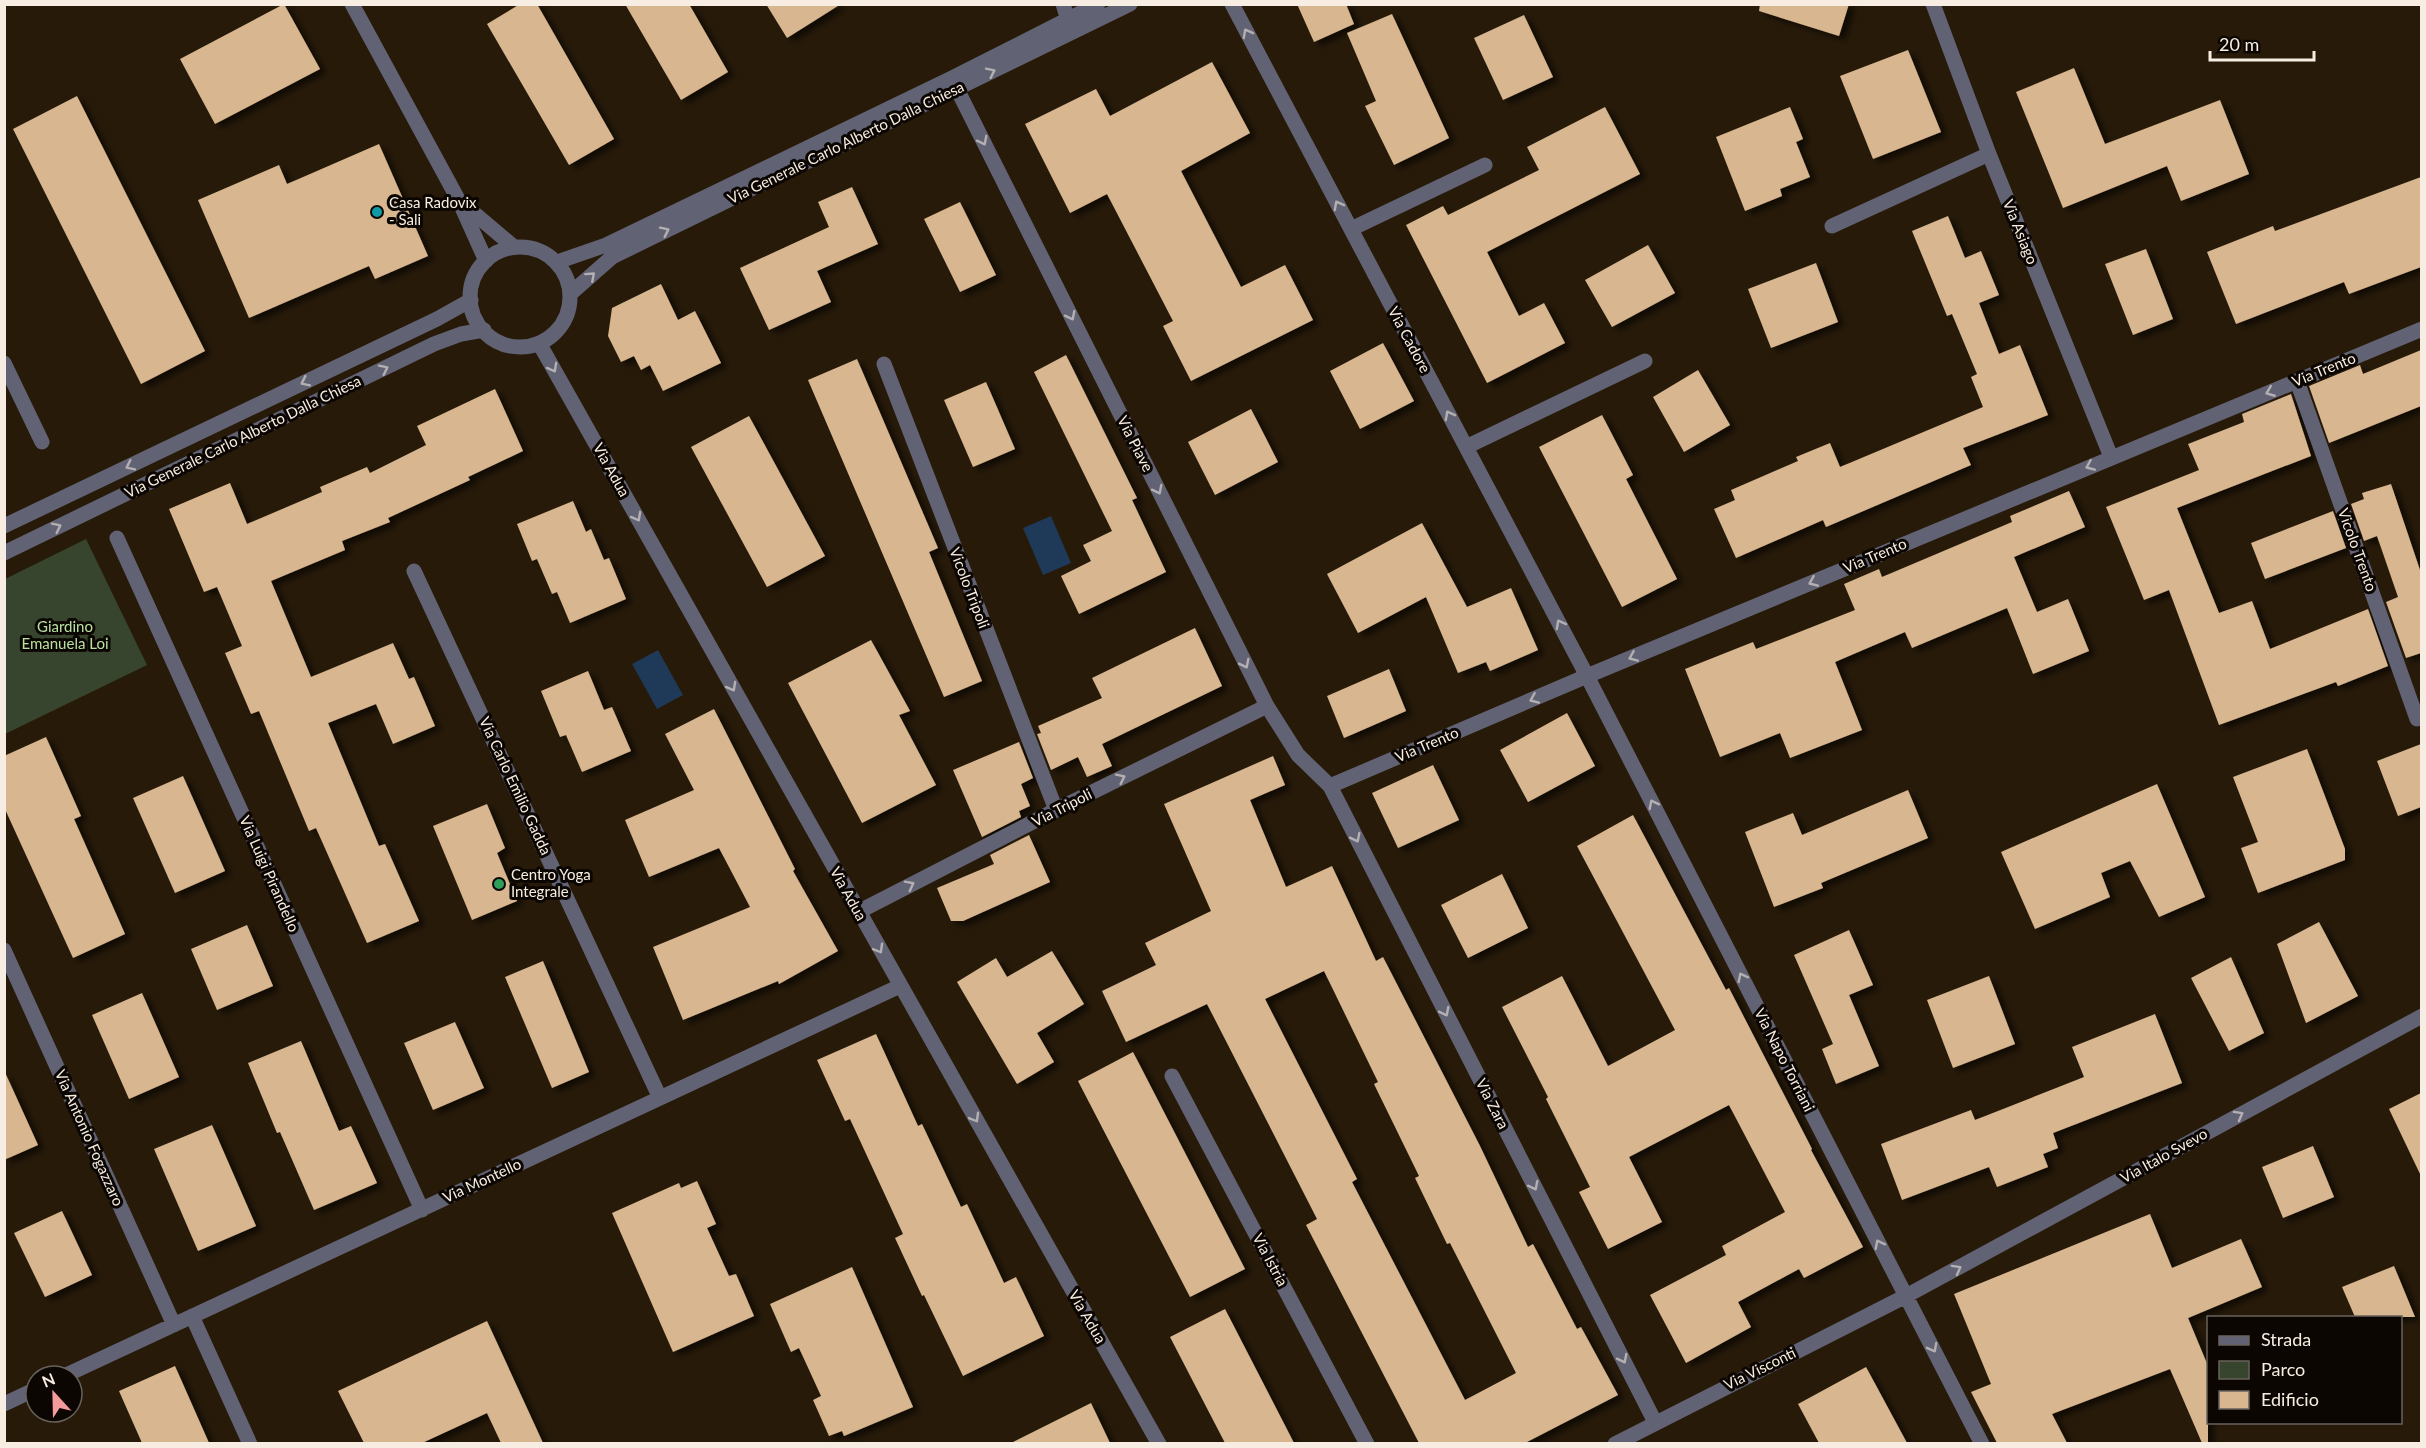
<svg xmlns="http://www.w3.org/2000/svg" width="2426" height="1448" font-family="Lato,sans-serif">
<defs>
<filter id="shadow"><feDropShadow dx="6" dy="4" stdDeviation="3" flood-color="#0009"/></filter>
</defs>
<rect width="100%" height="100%" fill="#271a09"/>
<path fill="#37442e" d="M86,539L147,665L5,734V579Z"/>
<path fill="#1f3958" d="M1051,516L1071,563L1043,575L1023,528Z
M658,650L683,695L657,709L632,664Z"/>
<path fill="#d7b690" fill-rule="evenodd" filter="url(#shadow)" d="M284,4L320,69L215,124L180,59Z
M520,4H537L614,139L569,165L487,24Z
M625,4H689L728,72L681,100Z
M766,4H841L787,38Z
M1297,4H1346L1354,24L1314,42Z
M1760,4H1849L1839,36L1759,11Z
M1392,14L1449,138L1394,165L1365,106L1376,101L1347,33Z
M1524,15L1553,77L1503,100L1474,38Z
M1908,50L1941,132L1873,159L1840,76Z
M1212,62L1250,133L1181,171L1241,287L1285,265L1313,320L1191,381L1163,326L1173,321L1107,194L1070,213L1025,124L1096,89L1110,116Z
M2074,68L2105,144L2220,100L2249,174L2181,201L2167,166L2063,208L2016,92Z
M77,96L205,351L141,384L13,129Z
M1605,107L1640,174L1487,252L1519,316L1544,303L1565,343L1487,383L1406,225L1443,206L1448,215L1539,170L1527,147Z
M1790,107L1803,139L1796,142L1810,177L1780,189L1782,196L1745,211L1716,137Z
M379,144L428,256L375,279L369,266L249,318L198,200L279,165L287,184Z
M2421,177V267L2349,294L2344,282L2236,324L2207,252L2273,226L2275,231Z
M852,187L878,244L817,271L831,302L769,330L740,268L829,227L818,202Z
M960,202L996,275L960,292L924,219Z
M1948,216L1965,258L1981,251L1999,295L1979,303L1999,354L2020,345L2048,415L1963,448L1971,465L1826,527L1823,520L1736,558L1714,509L1735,500L1731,490L1798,461L1796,457L1830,443L1840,467L1983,407L1971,377L1977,374L1952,314L1947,316L1912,231Z
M1648,245L1675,293L1612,327L1585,280Z
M2146,249L2173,319L2133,335L2105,264Z
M1816,263L1838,322L1771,348L1748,289Z
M661,284L678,320L695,311L721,363L663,391L650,365L641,370L634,356L621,362L608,336L612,308Z
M1383,343L1414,401L1360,429L1330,371Z
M2421,350V406L2329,443L2309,386L2360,365L2363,374Z
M1066,355L1137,498L1132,500L1166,572L1079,614L1061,576L1091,561L1083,545L1112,531L1034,372Z
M857,359L938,548L929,552L982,681L944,697L808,380Z
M1698,370L1730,425L1684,452L1653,397Z
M986,382L1015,449L973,467L944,400Z
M495,389L523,451L468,477L470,480L388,518L390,522L342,541L345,550L271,581L311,677L393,643L409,679L414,677L435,726L393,744L376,704L328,723L379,846L385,844L419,921L367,943L316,828L309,831L259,711L251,714L225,653L242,646L217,587L204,592L169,509L230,483L247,524L322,492L320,487L367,467L370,473L426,445L417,426Z
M2291,394L2311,456L2177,508L2219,613L2252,601L2270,649L2368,609L2388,666L2338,686L2336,682L2219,725L2169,590L2144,600L2106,507L2199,470L2188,444L2244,422L2242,414Z
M1251,409L1278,462L1215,495L1188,442Z
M1602,415L1633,475L1626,479L1677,579L1622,607L1539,447Z
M749,416L825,556L767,587L691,447Z
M2391,484L2421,573V653L2406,658L2386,602L2398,597L2377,536L2364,541L2351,504L2364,499L2362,493Z
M2069,491L2085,527L2014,557L2037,612L2068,599L2089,651L2033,674L2007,608L1912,648L1905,632L1835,662L1862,730L1790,758L1780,733L1720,757L1685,669L1753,642L1756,649L1855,610L1844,584L1879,569L1882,577L2012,522L2010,516Z
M573,501L586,532L591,529L604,560L609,558L626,599L570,623L557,592L552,594L537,559L532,561L517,524Z
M2333,511L2346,548L2265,579L2251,543Z
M1422,523L1467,607L1511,588L1538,650L1490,671L1486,662L1458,673L1426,597L1358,633L1327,574Z
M1195,628L1222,686L1102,744L1112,766L1087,777L1078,757L1051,770L1037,734L1041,733L1038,726L1102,698L1092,678Z
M871,640L910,711L899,715L936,785L862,823L788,683Z
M1389,669L1406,711L1344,738L1327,696Z
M588,671L604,710L612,707L631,751L582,772L566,735L560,737L541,691Z
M714,709L795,869L793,871L838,951L779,984L778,981L683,1020L653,947L750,907L719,848L649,877L625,820L694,790L665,734Z
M1567,713L1595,766L1528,802L1500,750Z
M46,737L81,816L74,819L125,934L73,958L4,807V756Z
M1019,742L1033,778L1021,784L1030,806L1019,811L1021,817L982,837L953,770Z
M2421,744V807L2398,816L2377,761Z
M2307,749L2345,849V860L2258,893L2241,848L2258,842L2233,777Z
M1273,756L1285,785L1250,800L1286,887L1332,866L1376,961L1383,957L1480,1146L1528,1247L1533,1244L1577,1329L1581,1327L1618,1395L1525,1443H1419L1306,1225L1317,1219L1207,1004L1126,1042L1102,991L1156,965L1145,943L1211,911L1164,804ZM1324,971L1378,1082L1374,1084L1419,1176L1415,1178L1447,1244L1450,1243L1516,1373L1465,1400L1352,1182L1357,1179L1265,999Z
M1433,765L1459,820L1398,848L1372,793Z
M183,776L225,871L175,893L133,798Z
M2157,784L2205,897L2159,917L2130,861L2101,873L2110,897L2035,929L2001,852Z
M1908,790L1928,838L1821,883L1823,888L1774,907L1745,832L1793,813L1802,835Z
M487,804L505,848L497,853L517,901L472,920L433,826Z
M1633,815L1726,990L1729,988L1812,1149L1811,1150L1863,1247L1804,1278L1799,1269L1738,1302L1751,1327L1686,1363L1650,1295L1726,1255L1722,1246L1785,1212L1729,1105L1629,1157L1662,1222L1608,1249L1579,1192L1590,1187L1546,1099L1548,1097L1502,1007L1562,976L1608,1066L1675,1030L1577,846Z
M1029,835L1050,882L963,921H951L937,888L994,864L990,855Z
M1502,874L1528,928L1468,958L1441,905Z
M2319,922L2358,996L2306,1023L2277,944Z
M247,925L273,986L217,1010L191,949Z
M1849,930L1873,985L1849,995L1879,1066L1836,1084L1822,1049L1833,1044L1794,955Z
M1052,951L1084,1004L1037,1033L1054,1062L1017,1084L957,982L996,958L1007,977Z
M2231,957L2264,1033L2229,1051L2191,978Z
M543,961L589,1072L552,1088L505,977Z
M1989,976L2015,1044L1953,1068L1927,1000Z
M142,993L179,1077L129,1099L92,1015Z
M2155,1014L2182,1083L2053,1133L2058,1148L2043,1154L2048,1167L1997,1187L1989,1167L1902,1200L1881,1144L1971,1110L1975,1120L2084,1077L2072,1047Z
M455,1022L484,1088L433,1110L404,1043Z
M876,1034L918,1126L922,1124L961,1207L967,1204L1004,1283L1016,1277L1044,1336L963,1376L924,1295L922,1296L895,1238L903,1234L850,1119L845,1121L817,1060Z
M301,1041L339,1131L351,1126L377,1183L314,1210L280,1132L277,1133L248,1063Z
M1133,1052L1245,1269L1190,1297L1078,1081Z
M4,1070L38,1145L4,1160Z
M2421,1093V1176L2389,1109Z
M212,1125L256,1226L198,1251L154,1149Z
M2313,1146L2334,1197L2283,1218L2262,1167Z
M697,1181L716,1224L707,1228L729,1276L736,1274L754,1316L673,1352L612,1213L679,1183L681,1188Z
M62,1211L92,1275L45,1297L14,1233Z
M2150,1214L2172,1268L2241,1239L2262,1287L2188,1318L2208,1366V1443H2202L2170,1369L2052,1414L2067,1443H1997L1971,1392L1991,1384L1954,1294Z
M2394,1266L2415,1317H2355L2342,1287Z
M852,1267L913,1407L844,1436L842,1431L829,1436L813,1400L821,1396L799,1348L791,1352L770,1304Z
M1225,1309L1294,1443H1225L1170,1337Z
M487,1321L543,1443H501L487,1413L422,1443H364L338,1391Z
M175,1366L209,1443H142L119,1391Z
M1866,1367L1907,1443H1819L1798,1404Z
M1091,1403L1110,1443H1011Z"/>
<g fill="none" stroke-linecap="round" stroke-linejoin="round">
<path stroke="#616375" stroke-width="15" d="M352,4L459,201L486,261
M1063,4L1068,20
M1232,4L1587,676L1982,1444
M1933,4L1989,154L2111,457
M957,89L1267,706L1298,755L1330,786L1655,1422
M462,203L514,247
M1832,226L1989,154
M1351,229L1485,165
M470 297a50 50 0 1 1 100 0a50 50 0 1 1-100 0Z
M557,262L606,245L952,78L1098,4
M570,294L612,257L1130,4
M539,343L1159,1444
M4,363L42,442
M884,364L1056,810
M2297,381L2417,719
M1466,447L1645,361
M4,526L437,319L471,300
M117,538L422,1210
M4,553L434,344L461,334L484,330
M414,571L660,1098
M1330,786L1587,676L2422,329
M858,912L1056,810L1267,706
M4,950L174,1325
M1172,1076L1367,1444
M192,1316L250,1444
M64,1376L900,986
M4,1404L36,1389
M1615,1444L1906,1296L2422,1016"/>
</g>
<defs><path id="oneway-chevron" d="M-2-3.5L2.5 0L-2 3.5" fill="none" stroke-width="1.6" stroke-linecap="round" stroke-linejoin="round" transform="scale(1.5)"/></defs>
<g stroke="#b4afb1">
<use href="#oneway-chevron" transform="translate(1247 33) rotate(-118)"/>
<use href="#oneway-chevron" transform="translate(991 72) rotate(-26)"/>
<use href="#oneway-chevron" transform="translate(983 141) rotate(63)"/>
<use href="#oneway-chevron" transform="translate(1338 205) rotate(-118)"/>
<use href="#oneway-chevron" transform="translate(665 231) rotate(-26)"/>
<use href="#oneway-chevron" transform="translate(591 276) rotate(-42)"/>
<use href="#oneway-chevron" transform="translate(1071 316) rotate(63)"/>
<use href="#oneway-chevron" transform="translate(553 368) rotate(61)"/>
<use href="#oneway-chevron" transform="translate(384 369) rotate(-26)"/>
<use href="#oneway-chevron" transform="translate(305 382) rotate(154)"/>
<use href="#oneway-chevron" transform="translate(2270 392) rotate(158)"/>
<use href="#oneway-chevron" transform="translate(1449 415) rotate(-118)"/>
<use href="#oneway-chevron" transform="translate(130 466) rotate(154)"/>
<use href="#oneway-chevron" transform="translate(2090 466) rotate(157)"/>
<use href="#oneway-chevron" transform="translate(1158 490) rotate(63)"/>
<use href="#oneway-chevron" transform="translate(637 517) rotate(61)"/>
<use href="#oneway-chevron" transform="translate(57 527) rotate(-26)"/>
<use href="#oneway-chevron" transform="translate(1813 582) rotate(157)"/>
<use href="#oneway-chevron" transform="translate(1560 624) rotate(-118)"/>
<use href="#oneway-chevron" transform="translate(1633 657) rotate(157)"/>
<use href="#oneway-chevron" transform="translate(1245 664) rotate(63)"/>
<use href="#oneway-chevron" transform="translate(732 687) rotate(61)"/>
<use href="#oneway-chevron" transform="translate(1534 699) rotate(157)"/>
<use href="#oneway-chevron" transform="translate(1121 778) rotate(-26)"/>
<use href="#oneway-chevron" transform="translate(1653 804) rotate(-117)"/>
<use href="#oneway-chevron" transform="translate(1356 838) rotate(63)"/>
<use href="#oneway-chevron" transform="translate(910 885) rotate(-27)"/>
<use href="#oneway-chevron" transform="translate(879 949) rotate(60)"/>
<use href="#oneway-chevron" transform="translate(1742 977) rotate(-117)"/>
<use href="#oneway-chevron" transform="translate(1445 1012) rotate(63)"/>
<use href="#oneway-chevron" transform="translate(2239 1115) rotate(-29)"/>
<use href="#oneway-chevron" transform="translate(975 1118) rotate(60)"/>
<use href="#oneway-chevron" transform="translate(1534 1186) rotate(63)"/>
<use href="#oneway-chevron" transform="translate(1879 1244) rotate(-117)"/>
<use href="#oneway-chevron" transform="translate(1957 1269) rotate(-29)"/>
<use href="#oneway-chevron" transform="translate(1933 1348) rotate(62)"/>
<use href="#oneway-chevron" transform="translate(1623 1359) rotate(63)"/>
</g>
<circle fill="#0f9aa8" stroke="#0b0602" stroke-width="2" cx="377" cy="212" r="6"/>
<circle fill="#2e9e5b" stroke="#0b0602" stroke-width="2" cx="499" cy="884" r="6"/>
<g text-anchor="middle" stroke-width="6" stroke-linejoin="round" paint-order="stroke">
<g font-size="15" fill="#f7ede2" stroke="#0b0602">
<text transform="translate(846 143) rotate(-26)" y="5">Via Generale Carlo Alberto Dalla Chiesa</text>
<text transform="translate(2020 232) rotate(68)" y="5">Via Asiago</text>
<text transform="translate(1409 340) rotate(62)" y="5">Via Cadore</text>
<text transform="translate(2324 370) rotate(-22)" y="5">Via Trento</text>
<text transform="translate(243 437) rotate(-26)" y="5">Via Generale Carlo Alberto Dalla Chiesa</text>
<text transform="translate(1135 444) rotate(63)" y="5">Via Piave</text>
<text transform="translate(611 470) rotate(61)" y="5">Via Adua</text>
<text transform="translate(2357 550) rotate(70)" y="5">Vicolo Trento</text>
<text transform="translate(1875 556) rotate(-23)" y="5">Via Trento</text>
<text transform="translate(969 588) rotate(69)" y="5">Vicolo Tripoli</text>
<text transform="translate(1427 745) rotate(-23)" y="5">Via Trento</text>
<text transform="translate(515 786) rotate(65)" y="5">Via Carlo Emilio Gadda</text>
<text transform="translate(1062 808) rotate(-27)" y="5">Via Tripoli</text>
<text transform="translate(269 874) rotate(66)" y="5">Via Luigi Pirandello</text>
<text transform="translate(848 894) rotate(61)" y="5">Via Adua</text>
<text transform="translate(1784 1060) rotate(63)" y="5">Via Napo Torriani</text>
<text transform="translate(1492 1104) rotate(63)" y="5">Via Zara</text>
<text transform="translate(89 1138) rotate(66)" y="5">Via Antonio Fogazzaro</text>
<text transform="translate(2164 1156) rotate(-29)" y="5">Via Italo Svevo</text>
<text transform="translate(482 1181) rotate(-25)" y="5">Via Montello</text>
<text transform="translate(1270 1260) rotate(62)" y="5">Via Istria</text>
<text transform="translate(1087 1317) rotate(60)" y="5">Via Adua</text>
<text transform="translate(1760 1369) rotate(-26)" y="5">Via Visconti</text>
</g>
<g font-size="15" fill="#f7ede2" stroke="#0b0602" text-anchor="start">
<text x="389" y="208">Casa Radovix<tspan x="389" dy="17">- Sali</tspan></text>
<text x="511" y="880">Centro Yoga<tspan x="511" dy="17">Integrale</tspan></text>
</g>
<g font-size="15" fill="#b8e0a1" stroke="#0b0602">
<text x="65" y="632">Giardino<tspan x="65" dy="17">Emanuela Loi</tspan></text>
</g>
</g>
<rect width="2426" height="1448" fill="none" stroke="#f7ede2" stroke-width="12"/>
<rect x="2207" y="1316" width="195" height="108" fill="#0b0602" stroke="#69625c" stroke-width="1.5"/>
<rect x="2219" y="1336" width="30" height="9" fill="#616375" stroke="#69625c" stroke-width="1.5"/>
<text x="2261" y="1346" font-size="18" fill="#f7ede2">Strada</text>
<rect x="2219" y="1361" width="30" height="18" fill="#37442e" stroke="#69625c" stroke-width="1.5"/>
<text x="2261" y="1376" font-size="18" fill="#f7ede2">Parco</text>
<rect x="2219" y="1391" width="30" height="18" fill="#d7b690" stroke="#69625c" stroke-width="1.5"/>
<text x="2261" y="1406" font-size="18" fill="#f7ede2">Edificio</text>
<g transform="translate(54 1394) rotate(338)"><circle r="28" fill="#0b0602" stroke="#69625c" stroke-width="1.5"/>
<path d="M0-4.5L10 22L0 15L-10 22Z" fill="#f59b9c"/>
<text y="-9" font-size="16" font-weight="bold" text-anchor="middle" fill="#f7ede2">N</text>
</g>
<path d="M2210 51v9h104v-9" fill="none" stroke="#f7ede2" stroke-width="3"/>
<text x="2219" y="51" font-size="18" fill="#f7ede2" stroke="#0b0602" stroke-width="4.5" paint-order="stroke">20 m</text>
</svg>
